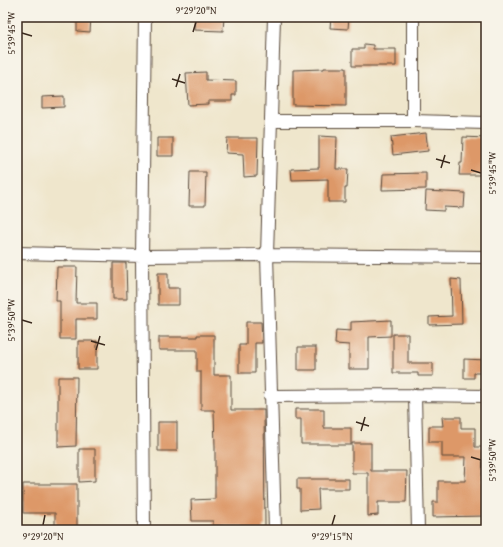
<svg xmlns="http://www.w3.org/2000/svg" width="503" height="547" font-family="'Gentium Book Plus',serif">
<rect width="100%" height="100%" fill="#f7f3e8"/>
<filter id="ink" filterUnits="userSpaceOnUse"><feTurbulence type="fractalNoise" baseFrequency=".025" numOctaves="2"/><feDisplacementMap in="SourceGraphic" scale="8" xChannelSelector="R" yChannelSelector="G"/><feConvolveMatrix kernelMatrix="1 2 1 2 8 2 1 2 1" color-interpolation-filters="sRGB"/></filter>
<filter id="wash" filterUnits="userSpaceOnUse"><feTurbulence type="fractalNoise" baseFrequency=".012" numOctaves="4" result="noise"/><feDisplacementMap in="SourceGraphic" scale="16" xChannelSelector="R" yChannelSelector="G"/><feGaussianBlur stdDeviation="0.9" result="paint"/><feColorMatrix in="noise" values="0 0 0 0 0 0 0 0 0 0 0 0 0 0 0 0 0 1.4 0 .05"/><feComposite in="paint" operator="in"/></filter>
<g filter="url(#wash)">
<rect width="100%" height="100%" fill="#efe6cc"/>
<g id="blocks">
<path fill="#dd9867" d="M77,17H91L90,32L77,31Z
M195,17H224L223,31L194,30Z
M331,17H349L348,29L330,28Z
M364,44L373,45V49H396V66H352V49H364Z
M324,68H346V106L293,105V70L324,69Z
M206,72V80L236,81V95H232V101H208V104L188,105L186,73Z
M64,96V107L42,108V97Z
M426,133L428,151L393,155L391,137Z
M319,136L337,137L336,169H348L347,188H345V202H328V179L292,180L291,169L319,168Z
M463,137L486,138V175H459L460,163H462Z
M157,138H173V156H157Z
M227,138H258L257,176L244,177L243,154L226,153Z
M190,172H206L205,206H189Z
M426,173V189L382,190L383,174Z
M426,191L465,193L464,208L444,207V211L425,210Z
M113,263H126L127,299H113Z
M57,267H77L76,303H97V319H76V339H60V301H56Z
M158,273H168V288H179V305H158Z
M451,279L461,280L462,324L429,325V317L452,316Z
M391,320V336L369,337V369H349V345L335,344L336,330L351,331V322Z
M246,322H261L262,343H255V373H239V345H246Z
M393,334H408V363H433V376H418V373H393Z
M197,335H214V375H231V410H264L265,526H263V530H243V526H213V521H192L191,500L215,499V447L214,410H201V372H197V350H159V337H197Z
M78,341H97V369H78Z
M298,347H316V370H298Z
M464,359L486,360V373H474V378H464Z
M58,377H77L76,446L58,447Z
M295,409H324V428H351V445H330V444H301V419H295Z
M442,417H461V428H475V447H483L482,482H485L486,516L433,517V502H438V481H465L466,457H442V442H429V426H443Z
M158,422H177V451H158Z
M352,443H371V471H407L406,502H378V515L368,516V473H352Z
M79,449H95V481L79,482Z
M297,479H349V489H318L319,509L300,510V489H297Z
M23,484H77V530H55V513H23Z"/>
</g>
</g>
<g filter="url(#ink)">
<use href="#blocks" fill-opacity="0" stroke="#564638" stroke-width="1"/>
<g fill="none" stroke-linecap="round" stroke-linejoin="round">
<g stroke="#564638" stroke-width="14">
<path id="minor" d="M274,17L267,255L275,530
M271,121H413L486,123
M413,121V17
M17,253L142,256L267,255L486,257
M415,395L418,530
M270,396L415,395L486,396
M144,530L142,256L145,17"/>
</g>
<use href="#minor" stroke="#fff" stroke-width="12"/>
</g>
</g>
<path fill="none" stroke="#3b2a1e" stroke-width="1.5" d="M193,32L196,22M22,33L32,36M172,79L185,83M176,87L180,74M436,159L450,163M441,168L445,155M471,170L481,173M22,320L32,323M91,341L105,345M96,350L100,336M356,422L369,426M361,431L365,417M471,457L481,460M43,525L45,515M332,525L335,515"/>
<rect width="503" height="547" fill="none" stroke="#f7f3e8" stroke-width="44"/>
<rect x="22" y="22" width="459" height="503" fill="none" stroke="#3b2a1e" stroke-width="1.5"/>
<g font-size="10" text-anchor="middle" fill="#3b2a1e">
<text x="196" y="14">9°29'20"N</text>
<text transform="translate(11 33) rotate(-90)" y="4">5°39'45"W</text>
<text transform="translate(492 173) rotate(-90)" y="4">5°39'45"W</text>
<text transform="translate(11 320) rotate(-90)" y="4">5°39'50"W</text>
<text transform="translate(492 460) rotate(-90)" y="4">5°39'50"W</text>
<text x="43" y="540">9°29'20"N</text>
<text x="332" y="540">9°29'15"N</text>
</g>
</svg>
